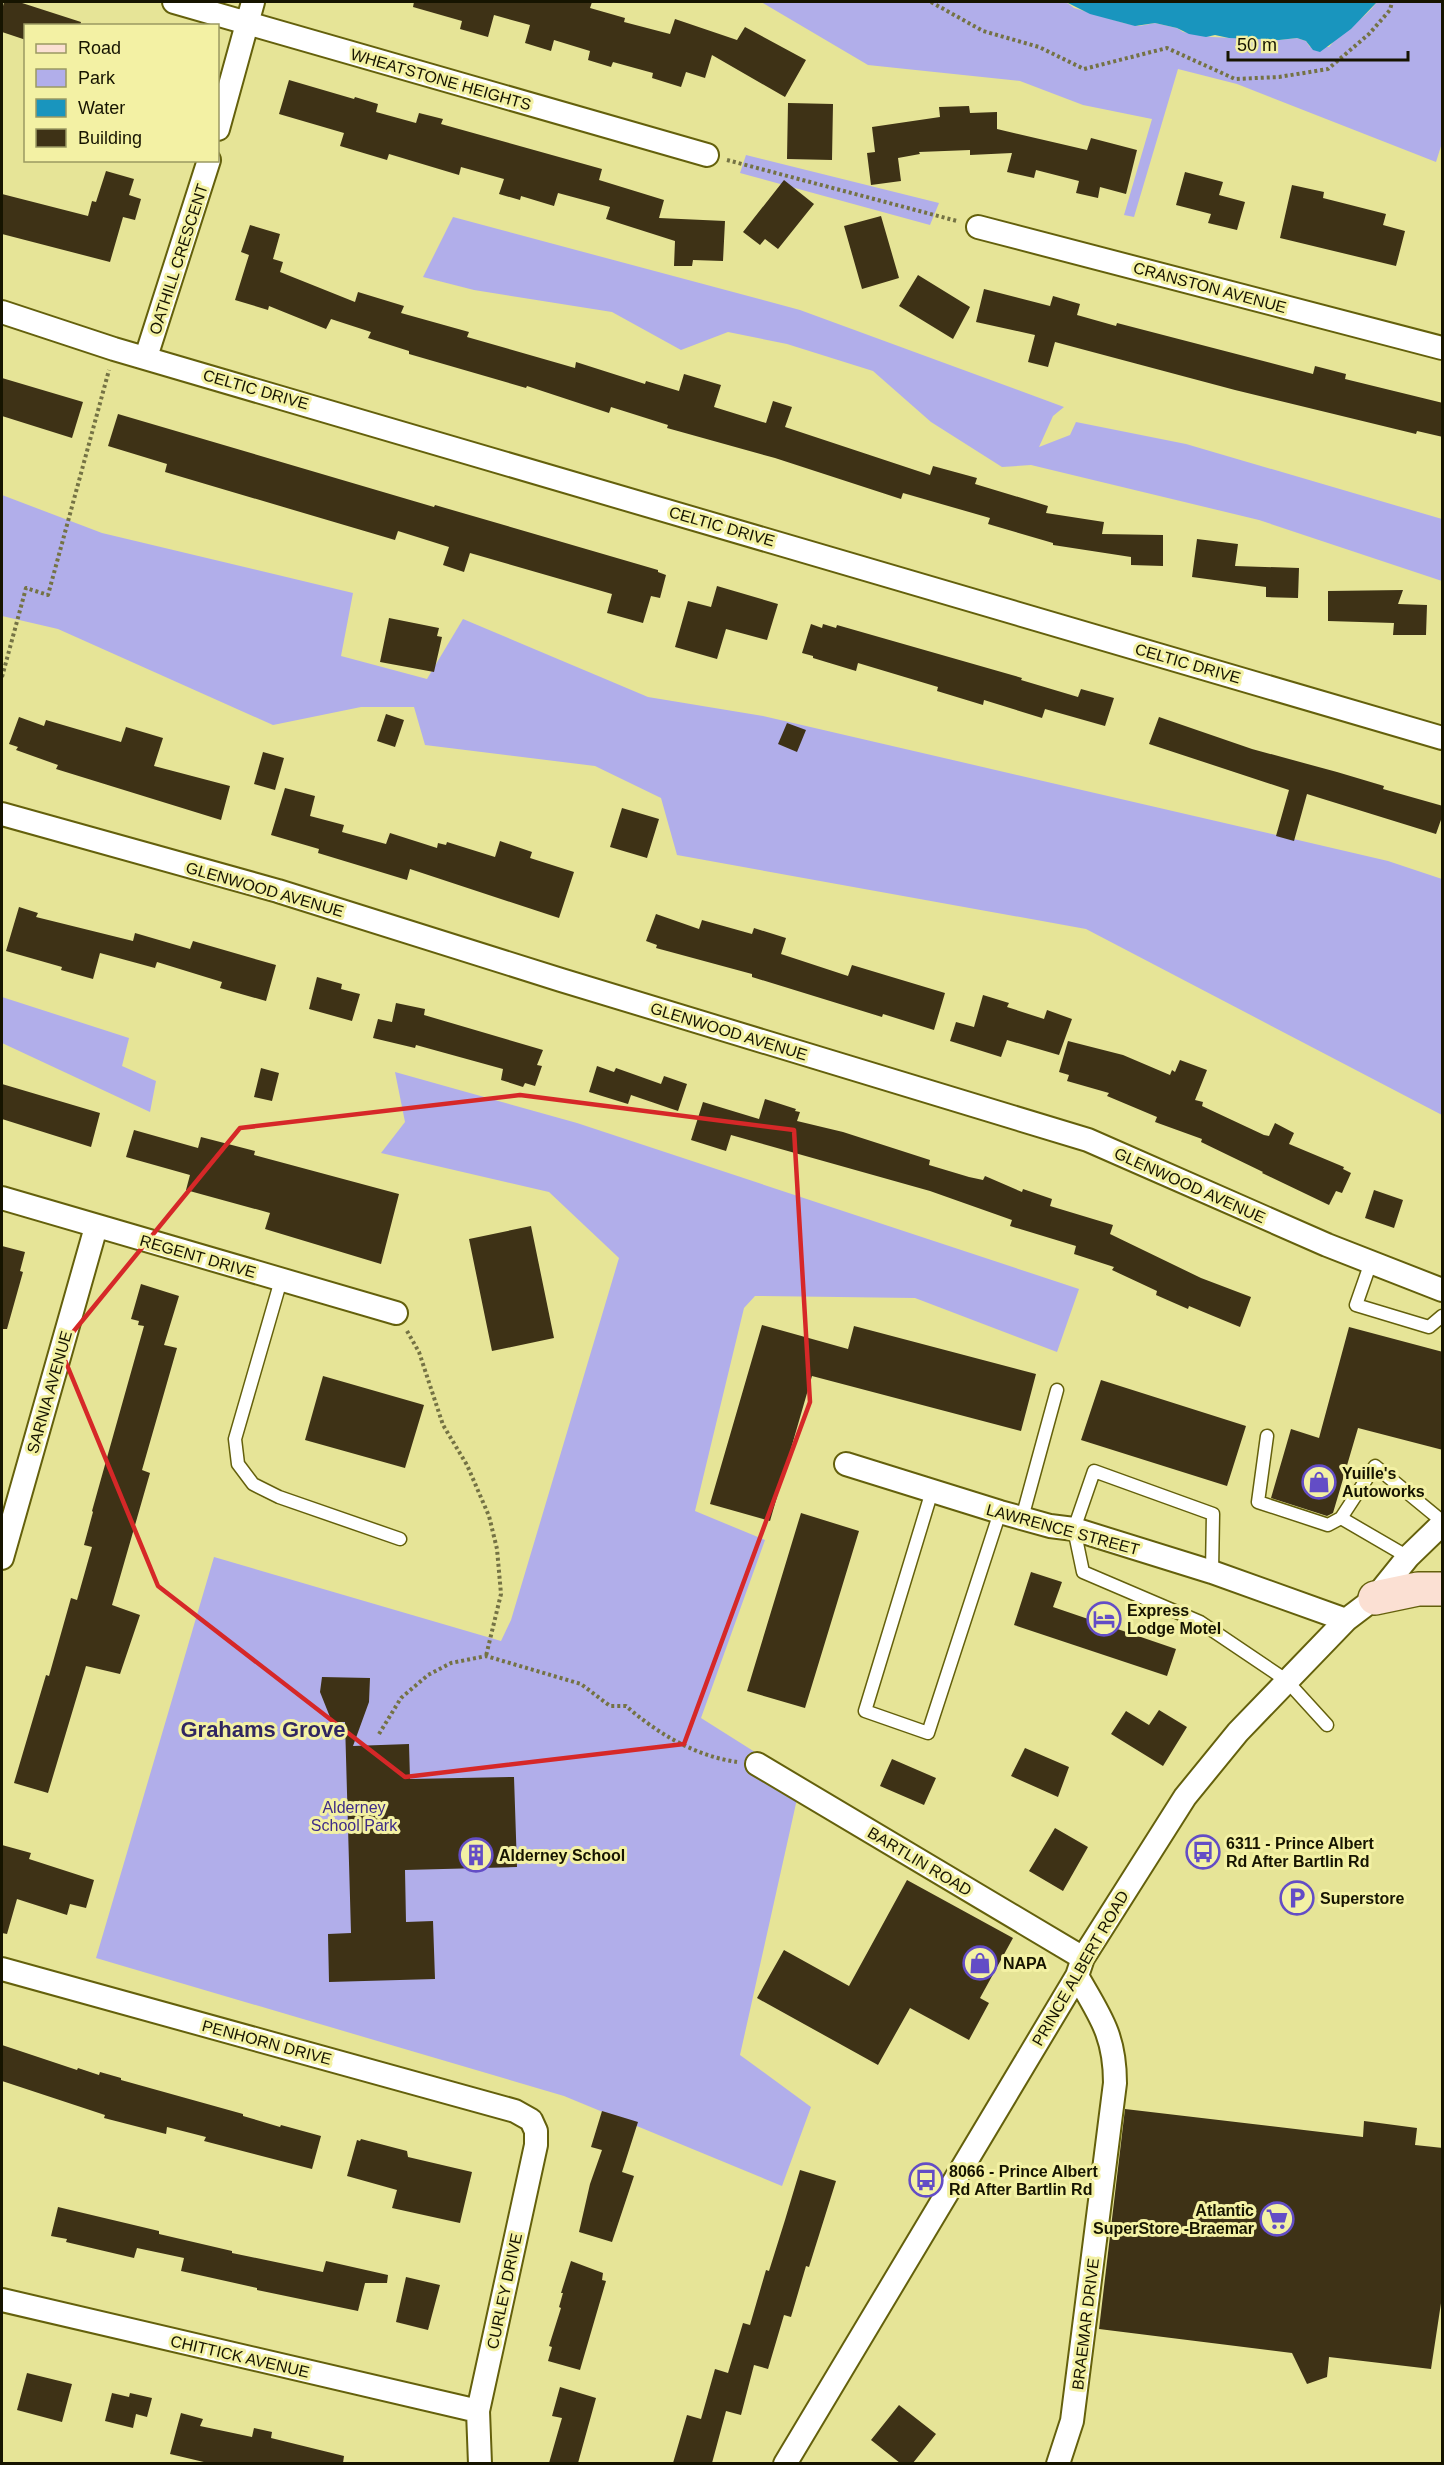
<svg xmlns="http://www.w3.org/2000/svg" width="1444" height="2465" font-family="Arial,sans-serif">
<rect width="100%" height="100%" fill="#e6e497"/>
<path fill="#b1aeea" d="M761,2H1066L1074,8L1124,23L1139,26L1155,23L1177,28L1183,32L1212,37L1279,40L1297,38L1306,41L1310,47H1329C1341,31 1364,20 1377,2H1442V143L1436,162L1237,84L1178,69L1134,217L1124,215L1152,119L1083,105L1020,81L868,65Z
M746,155L939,203L930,225L740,173Z
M453,217L800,310L1064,407L1053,416L1039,447L1070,435L1076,422L1186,444L1442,519V581L1259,520L1031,465L1002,467L931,422L873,371L787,344L728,332L681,350L612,312L474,290L423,277Z
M2,495L102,533L353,593L341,656L427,679L463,619L648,697L763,716L1388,861L1442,879V1115L1086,929L677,855L661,798L595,766L425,745L414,707H361L273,725L58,629L2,616Z
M2,997L129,1038L122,1066L156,1081L150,1112L2,1043Z
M395,1072L577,1123L1079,1289L1057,1352L915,1298L755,1296L744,1308L695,1511L765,1540L701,1718L801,1781L740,2055L811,2107L782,2186L564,2096L96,1958L214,1557L501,1641L511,1620L619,1258L549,1192L381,1153L405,1122Z"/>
<path fill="#1995be" d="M1066,2H1377L1351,29L1320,52L1313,50L1306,41L1297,38L1279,40L1229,38L1215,35L1206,37L1189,34L1177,28L1155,23L1135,26L1090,14Z"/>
<path fill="#3e3216" d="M4,2H19L81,22L80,26H26V40L2,32V10Z
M414,2H592L590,8L625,18L624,22L670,34L675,19L737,40L745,27L806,60L785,97L712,55L705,78L686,72L681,87L652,78L653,73L613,62L611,67L588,60L590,51L554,40L551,51L525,43L530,25L494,15L488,37L460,29L462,21L413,7Z
M289,80L354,99L355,97L378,104L376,112L416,123L419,113L443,119L441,124L602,169L599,180L664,200L659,218L725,221L723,261L693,260L692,266H674L675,241L606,219L610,207L558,193L554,206L521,196L520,200L499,194L504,179L461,167L459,175L389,154L387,160L340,146L344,133L279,114Z
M788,103L833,104L832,160L787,159Z
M969,106L970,113L997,112V129L1087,150L1091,138L1137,150L1126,194L1100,187L1098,198L1076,193L1079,181L1036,170L1034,178L1007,172L1012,153L970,155V150L919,152L920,154L898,158L901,181L871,185L867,153L875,152L872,127L940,117L939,107Z
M106,171L134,179L129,195L141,199L135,220L123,217L110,262L2,234V194L88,216L92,201L96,202Z
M1185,172L1223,182L1219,195L1245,202L1237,230L1208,223L1211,214L1176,205Z
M784,180L814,204L778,249L765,239L760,245L743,232Z
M1292,185L1324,192L1323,198L1386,214L1383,225L1405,231L1396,266L1280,238Z
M881,216L899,278L862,289L844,226Z
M250,225L280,234L273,259L283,262L280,272L355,302L358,292L404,306L401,313L469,332L467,337L575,368L576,362L645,384L646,381L679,391L684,374L721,385L714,407L766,423L773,401L792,407L785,427L930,475L933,466L977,478L975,484L1048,506L1046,513L1104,522L1102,534L1163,535V566L1131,565V557L1053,545V543L988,524L990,518L903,493L901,499L775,458L667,428L668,425L611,407L609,413L527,386L526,388L409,354V351L368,338L371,332L331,319L326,329L269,306L268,310L235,300L249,255L241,252Z
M918,275L970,307L953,339L899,306Z
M984,289L1050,306L1053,296L1080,304L1077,315L1116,326L1117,323L1313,374L1315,366L1346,374L1345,379L1443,403V437L1417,431L1416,434L1235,390L1055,342L1048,367L1028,362L1035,335L976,322Z
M2,378L83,402L72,438L2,416Z
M118,414L434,507L435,505L658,570V572L666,575L660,598L651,596L643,623L607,613L612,594L470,553L464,572L443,565L449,547L398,531L395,540L165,472L167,464L108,446Z
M1197,539L1238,544L1235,566L1299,568L1298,598L1266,597V587L1192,577Z
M717,586L778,604L767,640L726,629L717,659L675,647L688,601L711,607Z
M1403,590L1398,604L1427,605L1426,635H1393L1394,623L1328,621V591Z
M389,618L439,628L437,636L442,637L434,672L380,662Z
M811,624L822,628L823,624L836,628L837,625L1022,678L1021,680L1078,697L1081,689L1114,698L1105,726L1045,709L1042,718L984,700L983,705L937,691L938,687L858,663L856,671L813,658V656L802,653Z
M386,714L404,720L395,747L377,741Z
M19,717L44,726L46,720L121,742L126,727L163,738L154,766L230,786L221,820L56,769L58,765L16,750L18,747L9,744Z
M1159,717L1252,749L1337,772L1384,786L1383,789L1443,806V814L1436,834L1307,794L1294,841L1276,836L1289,790L1149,744Z
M787,723L806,730L797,752L778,744Z
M263,752L284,758L275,790L254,784Z
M285,788L315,796L310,816L344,825L342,832L386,844L390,833L437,848L438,843L446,845L447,842L495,857L500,841L532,852L530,858L574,872L559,918L410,869L407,880L318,853L319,849L271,835Z
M622,808L659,819L647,858L610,847Z
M19,907L38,913L36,917L133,941L135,933L190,949L193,941L276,965L266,1001L220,988L222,982L157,962L155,968L100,953L93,979L61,970L62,967L6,951Z
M656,914L699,929L702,920L752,934L754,928L786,938L781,954L848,976L852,965L945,993L934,1030L883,1014L882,1017L752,977V974L656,948L657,945L646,941Z
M317,977L342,984L341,989L360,994L352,1021L309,1009Z
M983,995L1009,1003L1007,1007L1044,1019L1047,1010L1072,1019L1059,1055L1007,1040L1001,1057L950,1041L956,1022L974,1027Z
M396,1003L425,1009L424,1015L543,1050L537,1065L542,1066L535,1086L525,1083L523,1087L501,1080L503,1069L416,1045L415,1048L373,1038L378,1019L392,1022Z
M1068,1041L1123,1055L1170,1075L1172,1070L1175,1072L1180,1060L1207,1070L1195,1100L1203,1102L1202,1106L1264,1135L1269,1136L1275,1123L1294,1133L1289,1144L1344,1167L1343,1169L1351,1173L1342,1193L1336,1191L1329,1205L1262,1173L1263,1172L1201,1142L1202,1139L1155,1122L1157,1117L1107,1096L1109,1093L1067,1081L1069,1075L1059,1072Z
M597,1066L614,1072L616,1068L661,1084L664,1076L687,1084L678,1111L631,1095L628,1104L589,1092Z
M261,1068L279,1073L272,1101L254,1097Z
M2,1084L100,1113L91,1147L2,1119Z
M765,1099L796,1109L795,1111L800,1112L797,1121L843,1132L930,1160L929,1165L969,1177L983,1180L985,1176L1022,1192L1023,1189L1052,1199L1050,1206L1113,1225L1110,1234L1201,1278L1251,1297L1240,1327L1189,1306L1188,1309L1156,1295L1157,1291L1112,1270L1114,1267L1074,1254L1076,1246L1010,1226L1012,1220L930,1191L731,1135L726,1151L691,1140L703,1102L759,1119Z
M134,1130L198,1148L201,1137L255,1151L254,1155L399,1194L381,1264L265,1229L270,1213L186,1190L190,1175L126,1157Z
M1374,1190L1403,1200L1394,1228L1365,1218Z
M531,1226L554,1338L492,1351L469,1239Z
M2,1246L25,1252L20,1271L23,1272L7,1329H2Z
M141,1284L179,1296L164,1345L177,1348L142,1470L150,1473L112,1605L140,1615L120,1674L86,1666L48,1793L14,1783L46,1675L49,1676L71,1598L77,1600L92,1547L84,1545L93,1512L92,1511L144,1326L138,1325L139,1321L131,1319Z
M762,1325L848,1349L854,1326L1036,1374L1021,1431L812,1376L770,1521L710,1504Z
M1349,1327L1443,1352V1450L1358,1428L1333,1513L1327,1516L1271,1498L1291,1429L1319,1438Z
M323,1376L424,1405L405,1468L305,1440Z
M1101,1380L1246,1426L1227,1486L1081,1440Z
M801,1513L859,1531L805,1708L747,1691Z
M1031,1572L1062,1582L1053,1607L1176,1649L1167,1676L1014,1625Z
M322,1677L370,1678L369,1702L353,1746L409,1744L410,1779L514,1777L517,1867L405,1870L406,1922L433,1921L435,1979L329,1982L328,1934L351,1933L345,1722H332L320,1692Z
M1159,1710L1187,1727L1163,1766L1111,1734L1126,1711L1149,1725Z
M1025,1748L1069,1767L1058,1797L1011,1776Z
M892,1759L936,1778L924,1805L880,1786Z
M1055,1828L1088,1847L1063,1891L1029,1871Z
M2,1845L31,1853L29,1859L94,1880L86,1908L70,1904L67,1915L17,1899L7,1934L2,1933Z
M907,1880L1013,1938L980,1998L989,2003L969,2040L910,2008L878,2065L757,1998L784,1950L849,1986Z
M2,2045L77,2070L78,2068L99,2075L100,2072L121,2078V2080L243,2114V2116L280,2127L281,2125L321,2136L312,2169L204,2141L206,2137L167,2127L166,2134L104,2118L105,2115L2,2081Z
M1125,2109L1363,2137L1364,2121L1417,2128L1415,2145L1443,2148V2290L1431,2369L1329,2357L1327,2377L1307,2384L1292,2353L1099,2329Z
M602,2111L638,2122L622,2172L634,2176L612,2242L579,2232L590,2184L602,2150L591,2147Z
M361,2139L407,2151L408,2157L472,2172L460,2223L392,2208L397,2190L347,2176L357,2140L360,2141Z
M800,2170L836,2181L809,2267L806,2266L791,2317L784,2315L768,2369L754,2365L741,2415L726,2411L712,2463H673L687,2415L701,2419L715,2369L728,2373L743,2323L750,2325L766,2270L769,2271L785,2220Z
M58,2207L159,2231V2234L232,2251V2253L323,2272L326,2261L388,2275L387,2283H365L358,2311L257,2290V2288L181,2271L184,2258L137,2248L134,2258L66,2242L67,2239L51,2236Z
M571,2261L603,2273L602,2280L606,2281L580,2370L548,2361L552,2347L549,2346L561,2308L559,2307L563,2293H561Z
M406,2277L440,2285L428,2330L396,2322Z
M27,2373L72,2384L62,2422L17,2410Z
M560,2387L596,2398L578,2463H549L562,2418L552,2416Z
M112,2393L129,2397L130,2393L152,2398L147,2417L136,2414L133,2428L105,2421Z
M899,2405L936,2434L913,2463H900L871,2440Z
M181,2413L203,2419L200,2426L252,2437L254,2428L272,2432L271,2438L344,2456L343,2463H208L170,2454Z"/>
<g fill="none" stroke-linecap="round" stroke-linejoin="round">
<g stroke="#64600c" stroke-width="15">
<path id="service" d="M1371,1262L1356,1305L1429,1327L1442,1316
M281,1280L235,1439L238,1464L253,1484L279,1497L400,1539
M1267,1436L1258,1502L1328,1525L1341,1518L1408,1557
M932,1491L865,1711L928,1733L1000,1512
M1022,1518L1057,1390
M1341,1518L1375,1466L1442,1521
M1212,1572L1213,1514L1094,1471L1074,1529L1083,1572L1200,1622L1286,1680L1327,1725"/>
</g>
<g stroke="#64600c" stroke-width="26">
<path id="minor" d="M174,2L707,155
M218,129L253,2
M978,227L1442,348
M2,312L114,349L1442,738
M146,357L209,160
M2,814L278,891L561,980L1088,1140L1327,1245L1442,1290
M2,1198L396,1313
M846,1464L1000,1512L1050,1526L1074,1529L1212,1572L1346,1620
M2,1558L96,1227
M757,1764L1083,1958
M2,1969L515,2111L531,2120L536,2131V2145L478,2411L480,2464
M2,2300L478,2411
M785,2464L1077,1976L1083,1958L1185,1797L1238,1732L1346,1620L1375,1598L1408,1557L1442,1524
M1058,2464L1072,2421L1115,2083C1115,2035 1100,2016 1077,1976"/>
</g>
<g stroke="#64600c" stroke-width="36">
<path id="secondary" d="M1375,1598L1418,1589H1442"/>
</g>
<path stroke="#747244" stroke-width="4" stroke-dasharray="3 3" stroke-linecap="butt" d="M931,2L983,31L1039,47L1084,69L1167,48L1235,79L1279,77L1328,69L1369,34L1390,10L1392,2
M727,160L957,221
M2,677L26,588L48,595L109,370
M407,1331L419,1352L443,1425L467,1465L489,1516L497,1549L501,1594L486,1656
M379,1734L401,1698L428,1675L451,1663L486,1656L581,1684L610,1706H626C657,1733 695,1756 737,1762"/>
<use href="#service" stroke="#fff" stroke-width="12"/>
<use href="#minor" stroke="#fff" stroke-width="22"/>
<use href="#secondary" stroke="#fbe0d3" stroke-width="33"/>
</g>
<path fill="none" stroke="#d62828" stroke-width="4.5" stroke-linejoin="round" d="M520,1095L794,1130L810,1402L684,1744L405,1777L158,1586L60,1348L240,1128Z"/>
<defs>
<g id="shop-ring" transform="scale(1.725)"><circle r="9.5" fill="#f3f1a4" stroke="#634dc6" stroke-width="1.5"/><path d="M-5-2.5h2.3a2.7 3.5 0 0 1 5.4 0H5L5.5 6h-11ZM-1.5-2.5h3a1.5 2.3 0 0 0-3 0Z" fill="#634dc6"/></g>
<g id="hotel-ring" transform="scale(1.725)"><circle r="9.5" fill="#f3f1a4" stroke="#634dc6" stroke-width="1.5"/><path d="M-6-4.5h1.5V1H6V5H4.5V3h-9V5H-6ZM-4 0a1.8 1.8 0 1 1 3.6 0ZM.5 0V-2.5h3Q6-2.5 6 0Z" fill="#634dc6"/></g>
<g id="bus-ring" transform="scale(1.725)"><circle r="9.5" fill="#f3f1a4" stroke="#634dc6" stroke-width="1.5"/><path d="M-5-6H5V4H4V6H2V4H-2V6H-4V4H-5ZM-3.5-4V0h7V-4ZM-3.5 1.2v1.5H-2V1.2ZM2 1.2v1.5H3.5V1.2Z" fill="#634dc6"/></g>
<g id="building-ring" transform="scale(1.725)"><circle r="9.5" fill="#f3f1a4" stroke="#634dc6" stroke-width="1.5"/><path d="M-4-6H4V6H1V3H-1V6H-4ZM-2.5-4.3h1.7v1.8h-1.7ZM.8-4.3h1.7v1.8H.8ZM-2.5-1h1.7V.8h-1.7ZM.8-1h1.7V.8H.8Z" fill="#634dc6"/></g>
<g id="parking-ring" transform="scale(1.725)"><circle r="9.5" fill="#f3f1a4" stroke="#634dc6" stroke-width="1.5"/><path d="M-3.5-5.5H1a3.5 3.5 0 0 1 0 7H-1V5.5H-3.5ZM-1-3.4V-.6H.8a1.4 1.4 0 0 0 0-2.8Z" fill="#634dc6"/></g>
<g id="supermarket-ring" transform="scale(1.725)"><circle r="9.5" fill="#f3f1a4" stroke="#634dc6" stroke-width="1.5"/><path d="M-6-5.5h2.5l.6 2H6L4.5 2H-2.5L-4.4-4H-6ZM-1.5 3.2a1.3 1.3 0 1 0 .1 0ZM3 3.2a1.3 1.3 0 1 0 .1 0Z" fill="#634dc6"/></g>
</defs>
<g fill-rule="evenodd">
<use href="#shop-ring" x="1319" y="1482"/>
<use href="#hotel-ring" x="1104" y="1619"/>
<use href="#bus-ring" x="1203" y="1852"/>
<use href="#building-ring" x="476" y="1855"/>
<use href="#parking-ring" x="1297" y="1898"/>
<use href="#shop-ring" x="980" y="1963"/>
<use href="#bus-ring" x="926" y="2180"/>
<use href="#supermarket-ring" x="1277" y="2219"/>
</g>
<g text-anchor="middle" stroke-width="6" stroke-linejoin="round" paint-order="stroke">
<g font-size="16" fill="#161400" stroke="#f3f1a4">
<text transform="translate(441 79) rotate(16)" y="6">WHEATSTONE HEIGHTS</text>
<text transform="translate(178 259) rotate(-72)" y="6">OATHILL CRESCENT</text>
<text transform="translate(1210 287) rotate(15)" y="6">CRANSTON AVENUE</text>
<text transform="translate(256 389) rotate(16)" y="6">CELTIC DRIVE</text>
<text transform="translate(722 526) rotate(16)" y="6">CELTIC DRIVE</text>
<text transform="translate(1188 663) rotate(16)" y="6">CELTIC DRIVE</text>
<text transform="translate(265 889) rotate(16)" y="6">GLENWOOD AVENUE</text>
<text transform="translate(729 1031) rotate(17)" y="6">GLENWOOD AVENUE</text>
<text transform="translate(1190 1185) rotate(24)" y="6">GLENWOOD AVENUE</text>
<text transform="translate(198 1256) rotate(16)" y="6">REGENT DRIVE</text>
<text transform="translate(49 1392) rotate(-74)" y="6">SARNIA AVENUE</text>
<text transform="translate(1063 1529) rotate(15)" y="6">LAWRENCE STREET</text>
<text transform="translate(920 1861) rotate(31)" y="6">BARTLIN ROAD</text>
<text transform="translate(1080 1968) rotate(-60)" y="6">PRINCE ALBERT ROAD</text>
<text transform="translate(267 2042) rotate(15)" y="6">PENHORN DRIVE</text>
<text transform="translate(504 2291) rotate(-78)" y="6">CURLEY DRIVE</text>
<text transform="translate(1085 2324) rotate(-83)" y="6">BRAEMAR DRIVE</text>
<text transform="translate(240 2356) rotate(13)" y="6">CHITTICK AVENUE</text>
</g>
<g font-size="16" font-weight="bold" fill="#161400" stroke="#f3f1a4" text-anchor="start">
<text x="1342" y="1479">Yuille's<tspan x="1342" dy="18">Autoworks</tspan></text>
<text x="1127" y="1616">Express<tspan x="1127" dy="18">Lodge Motel</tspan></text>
<text x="1226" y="1849">6311 - Prince Albert<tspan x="1226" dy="18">Rd After Bartlin Rd</tspan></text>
<text x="499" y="1861">Alderney School</text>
<text x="1320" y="1904">Superstore</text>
<text x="1003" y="1969">NAPA</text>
<text x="949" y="2177">8066 - Prince Albert<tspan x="949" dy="18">Rd After Bartlin Rd</tspan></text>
<text x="1254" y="2216" text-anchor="end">Atlantic<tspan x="1254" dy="18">SuperStore -Braemar</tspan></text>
</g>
<g font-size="16" fill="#3f2c88" stroke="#f3f1a4">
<text x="354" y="1813">Alderney<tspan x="354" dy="18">School Park</tspan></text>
</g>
<g font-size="22" font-weight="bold" fill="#302661" stroke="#f3f1a4">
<text x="263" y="1737">Grahams Grove</text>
</g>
</g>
<rect width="1444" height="2465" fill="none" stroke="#161400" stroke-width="6"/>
<rect x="24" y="24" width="195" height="138" fill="#f3f1a4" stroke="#9b9962" stroke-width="1.5"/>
<rect x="36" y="44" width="30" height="9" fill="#fbe0d3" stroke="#9b9962" stroke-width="1.5"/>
<text x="78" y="54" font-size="18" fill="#161400">Road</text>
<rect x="36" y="69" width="30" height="18" fill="#b1aeea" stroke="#9b9962" stroke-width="1.5"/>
<text x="78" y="84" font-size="18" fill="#161400">Park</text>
<rect x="36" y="99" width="30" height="18" fill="#1995be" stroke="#9b9962" stroke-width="1.5"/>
<text x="78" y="114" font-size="18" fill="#161400">Water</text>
<rect x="36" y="129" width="30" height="18" fill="#3e3216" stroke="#9b9962" stroke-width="1.5"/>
<text x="78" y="144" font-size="18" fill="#161400">Building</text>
<path d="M1228 51v9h180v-9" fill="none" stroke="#161400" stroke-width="3"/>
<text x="1237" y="51" font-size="18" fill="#161400" stroke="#f3f1a4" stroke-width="4.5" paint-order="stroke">50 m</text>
</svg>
